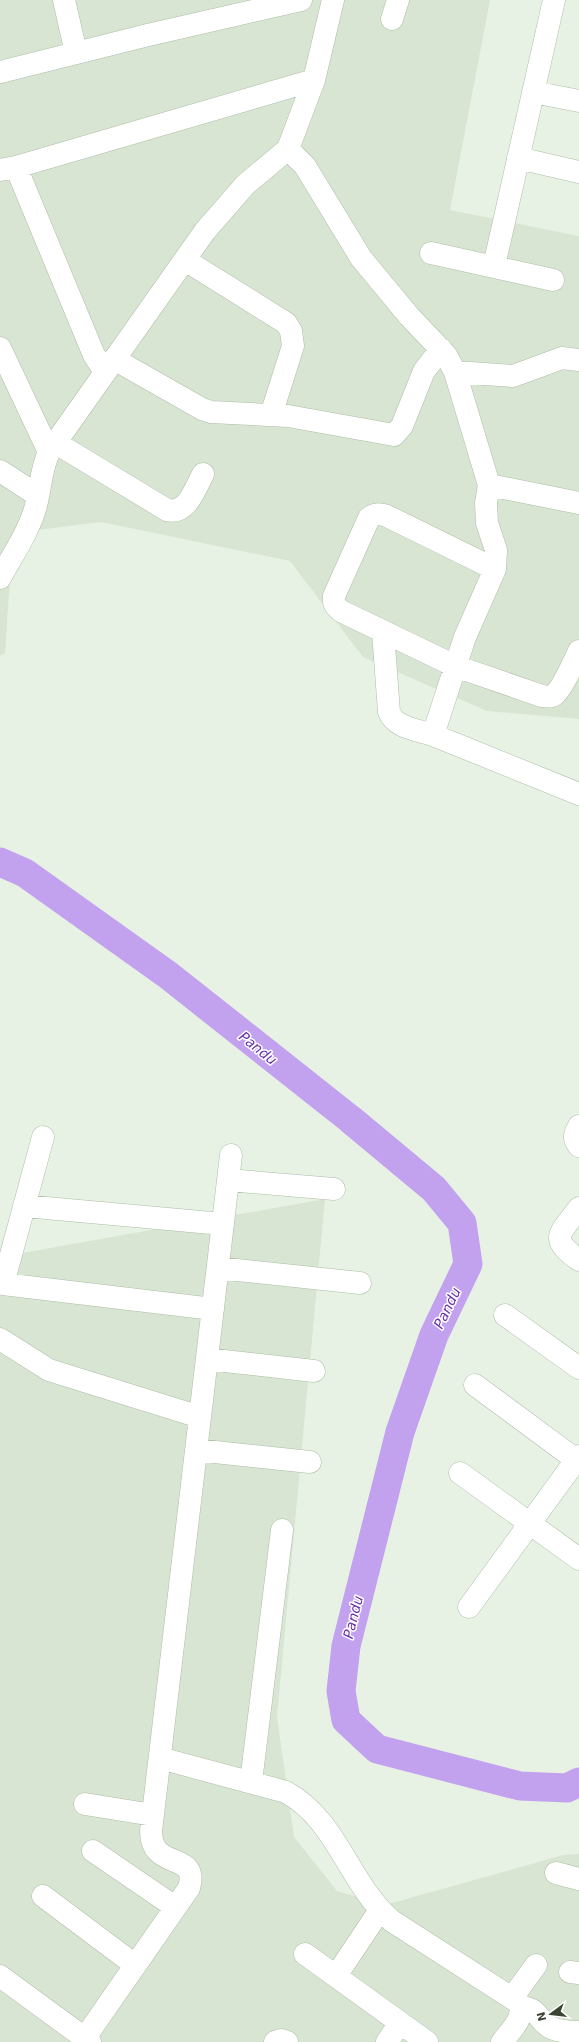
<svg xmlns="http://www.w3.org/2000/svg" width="579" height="2042" font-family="'DejaVu Sans',sans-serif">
<rect width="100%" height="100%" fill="#e8f2e4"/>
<path fill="#d8e5d2" d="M0,0H490L450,210L579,236V719L487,711L363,657L290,561L101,522L13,533L5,653L0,656Z
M325,1199L277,1717L294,1837L337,1891L385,1905L563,1855L579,1854V2042H0V1257Z"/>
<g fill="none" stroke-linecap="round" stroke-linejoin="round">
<path stroke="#c2a1ee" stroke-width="29" d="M0,862L25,873L168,975L350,1119L434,1189L462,1223L468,1264L434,1335L400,1432L346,1646L341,1691L346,1720L377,1749L520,1786L567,1788L579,1782"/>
<g stroke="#aebda7" stroke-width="23">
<path id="minor" d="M64,0L76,53
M392,19L398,0
M0,72L148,35L301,0
M533,92L579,101
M288,149L305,166L361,258L409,316L446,355L455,372L489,485L486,503L487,523L496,550L495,569L465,637L433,735L579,794
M518,158L579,172
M16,167L94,355L105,372
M0,170L16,167L314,80
M431,253L553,280
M185,260L286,323L291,331L293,346L271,415
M494,266L554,0
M0,348L49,452
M114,359L202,409L211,412L288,416L394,435L402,426L424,371L441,349
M455,372L513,376L562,358L579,360
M56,443L167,510C187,515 195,489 203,474
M0,471L37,495
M489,485L579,503
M495,569L387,516C379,514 375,513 369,518L334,596C333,604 335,606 341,611L455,666L542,696C547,697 551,697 554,695C563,688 574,661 579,651
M0,578C12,556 28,533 35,509C41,490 40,471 49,452L205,231L246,184L288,149L314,80L333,0
M383,632L389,712C395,728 418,730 433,735
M579,1126C574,1134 573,1139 579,1146
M43,1137L3,1284L213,1309
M228,1180L334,1189
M24,1206L223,1224
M579,1208C560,1234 548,1238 579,1260
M218,1268L360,1283
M505,1315L579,1368
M0,1339L49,1370L200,1417
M207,1359L314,1371
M475,1385L579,1462
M196,1450L310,1462
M460,1473L579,1559
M469,1607L579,1456
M160,1758L286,1792C338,1821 348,1883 392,1921L518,2002C527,2016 511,2030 502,2042
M251,1782L282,1530
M85,1804L153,1815
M93,1851L175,1907
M556,1873L579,1879
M43,1896L135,1965
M305,1954L427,2042
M570,1972L579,1973
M0,1976L90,2042
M336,1976L380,1910
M512,1998L536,1965
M521,2007C539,2009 536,2017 548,2026C557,2032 569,2032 579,2032
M82,2042L189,1888C200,1850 151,1872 151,1831L231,1155
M275,2042L281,2040L287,2042
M387,2042L400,2023"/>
</g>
<use href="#minor" stroke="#fff" stroke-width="22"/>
</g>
<g text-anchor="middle" stroke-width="3" stroke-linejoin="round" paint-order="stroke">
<g font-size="14" font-style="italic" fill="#6830ac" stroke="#fff">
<text transform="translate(258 1048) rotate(39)" y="5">Pandu</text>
<text transform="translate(447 1308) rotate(-64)" y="5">Pandu</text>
<text transform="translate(353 1617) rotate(-76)" y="5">Pandu</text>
</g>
</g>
<g transform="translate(551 2014) rotate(255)" stroke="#ffffff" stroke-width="3" paint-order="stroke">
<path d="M0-3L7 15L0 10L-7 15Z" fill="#3a4334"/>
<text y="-6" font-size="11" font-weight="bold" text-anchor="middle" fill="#3a4334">N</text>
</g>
</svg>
